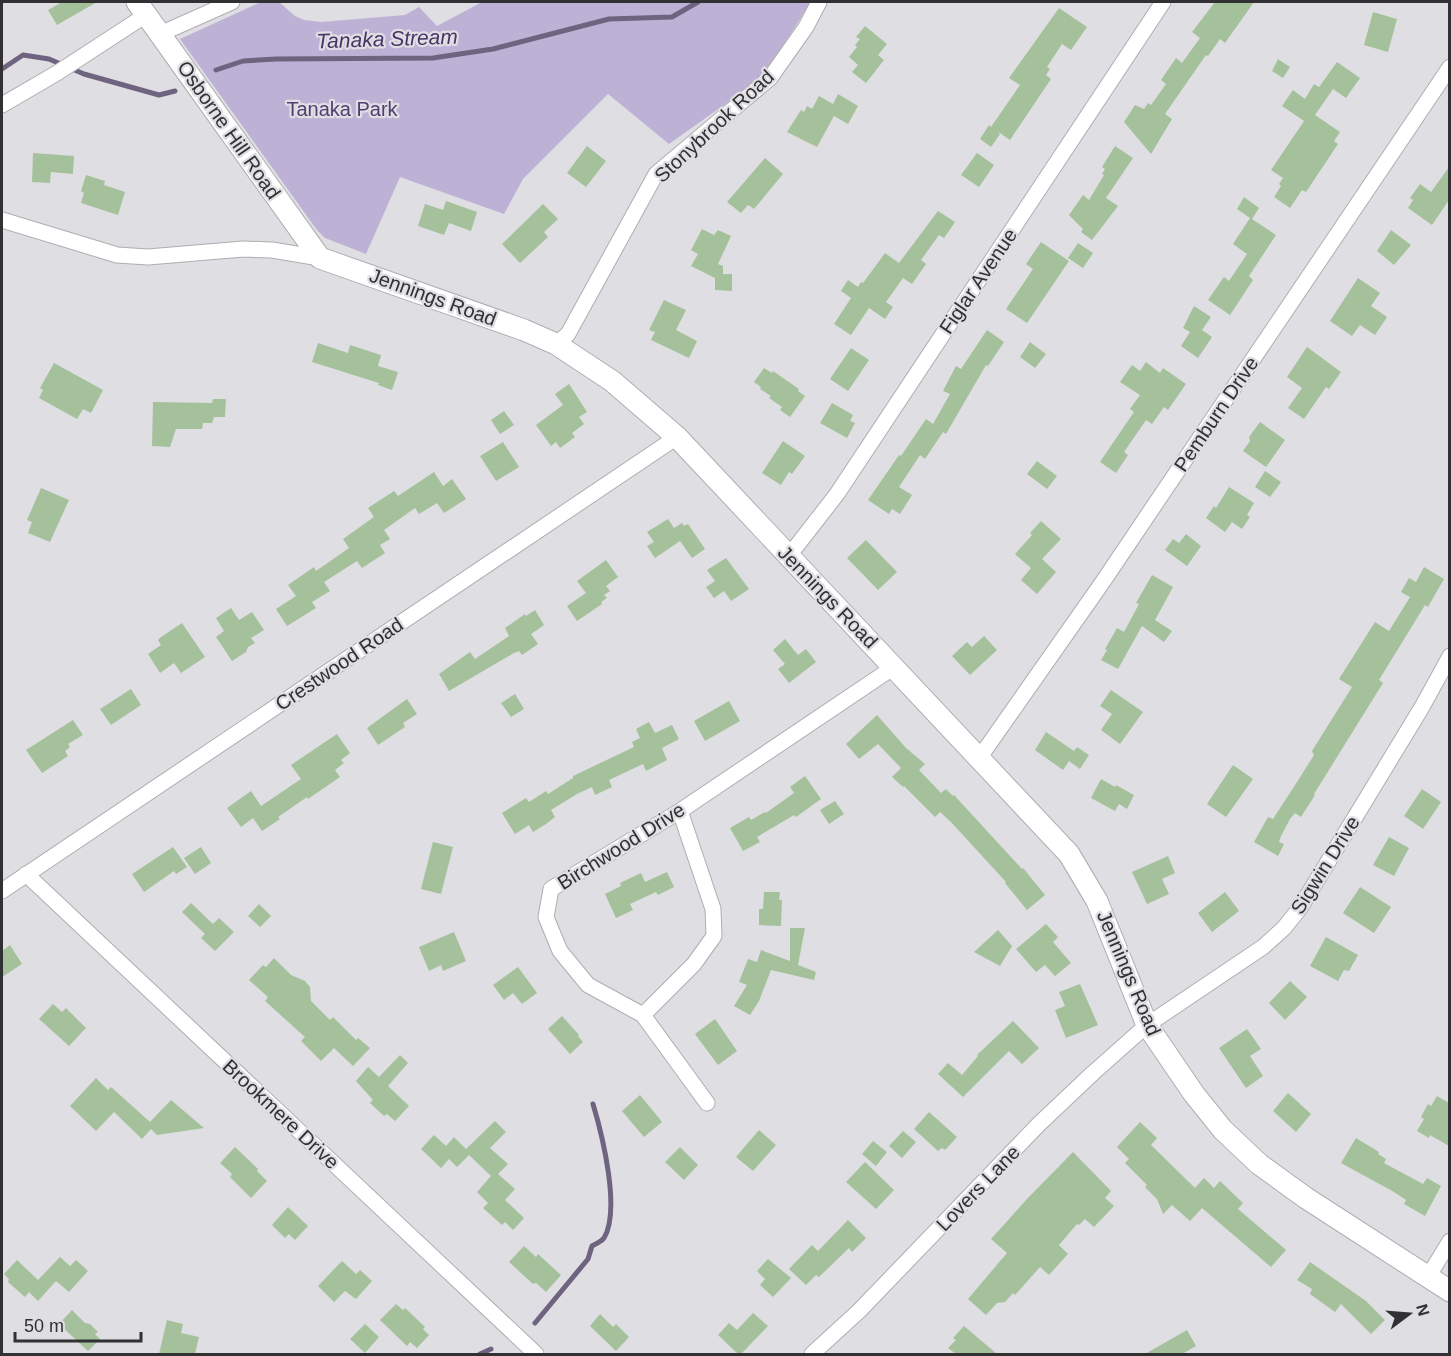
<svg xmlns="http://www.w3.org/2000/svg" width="1451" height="1356" font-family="Arial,sans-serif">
<rect width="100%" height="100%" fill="#dfdee2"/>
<path fill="#beb1d6" d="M261,2H279L295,16L304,20L321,22L405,15L419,7L437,26L482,2H811L762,78L669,144L608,94L523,179L504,214L400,177L366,254L325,238L317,230L180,39Z"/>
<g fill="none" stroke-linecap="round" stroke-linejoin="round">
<path stroke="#6e6480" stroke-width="5" d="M2,69L23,55L49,59L84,74L159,95L175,91
M216,70L243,61L276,59L433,58L493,49L609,19L672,17L698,2
M535,1323L588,1259L592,1246C597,1243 601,1242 604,1238C621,1210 602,1134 593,1104
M480,1354L491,1349"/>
</g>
<path fill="#a4c19c" d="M62,2H97L57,25L48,10Z
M1215,2H1254L1225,43L1220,39L1208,56L1206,55L1165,114L1172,119L1151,154L1124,122L1135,105L1144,109L1148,103L1151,105L1166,84L1161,80L1176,58L1182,63L1200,38L1192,32Z
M1059,8L1087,27L1071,50L1062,44L1047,67L1050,69L1046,75L1051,79L1010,140L997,131L1000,134L991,147L980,139L989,125L991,127L1020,85L1009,78Z
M1373,12L1397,19L1388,52L1364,45Z
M865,26L887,44L878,55L884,60L866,83L852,72L858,65L849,57L857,47L855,45L860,39L856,37Z
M1278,59L1290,67L1283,78L1272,71Z
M1337,62L1360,78L1346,98L1333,89L1315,115L1340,132L1334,141L1338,144L1306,192L1302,190L1290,208L1274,197L1281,186L1279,184L1283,178L1271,170L1304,121L1282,106L1293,90L1305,99L1314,84L1319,87Z
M838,94L858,106L848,124L834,116L817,147L787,132L801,110L804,112L807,106L812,109L819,96L833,104Z
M587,146L606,161L586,187L567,173Z
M1115,146L1133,158L1106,198L1118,206L1092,240L1081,232L1083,229L1069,215L1083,195L1089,200L1104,175L1102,174L1105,169L1102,167Z
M33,153L74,156L73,174L51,172L50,183L32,182Z
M977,153L994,165L979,187L961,175Z
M765,158L783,174L754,209L748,205L741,213L727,202Z
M1449,167V200L1432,225L1408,208L1413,200L1410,198L1420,184L1431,192Z
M86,175L105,181L104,185L125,192L118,215L81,203L84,193L81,191Z
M1244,197L1259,208L1252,219L1276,235L1249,276L1253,280L1230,315L1208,300L1224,277L1229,281L1247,254L1233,244L1250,218L1237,209Z
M446,201L477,212L471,231L449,223L444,235L418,226L425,204L443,210Z
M543,204L558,219L544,232L548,237L520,263L502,244Z
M938,211L955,222L944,238L939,235L921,260L926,264L912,284L903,278L886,302L893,307L885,319L869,308L851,335L834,324L851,298L841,291L848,280L858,287L861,282L863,283L885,253L899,263Z
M702,229L714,235L718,230L731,236L718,264L723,266V274H732V291L715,290V278L691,266L698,254L691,250Z
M1391,230L1411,245L1394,265L1377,251Z
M1041,242L1069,261L1027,323L1006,309L1033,269L1026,264Z
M1078,243L1093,253L1083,268L1068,258Z
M1358,278L1380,293L1371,306L1387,317L1375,335L1360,325L1352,336L1330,321Z
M664,300L686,310L676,330L697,341L689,358L651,340L655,332L649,330Z
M1194,306L1211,317L1202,330L1212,337L1198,358L1181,346L1190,332L1183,328Z
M987,330L1004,342L988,366L986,365L946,434L943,432L925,459L920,455L899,487L912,495L900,514L892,509L889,514L868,500L899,455L901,456L926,419L933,424L950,394L943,391L956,366L961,369Z
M1030,342L1046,354L1035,368L1020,357Z
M318,343L348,353L350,345L381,355L378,366L398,372L392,390L378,385L379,383L312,362Z
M1307,347L1341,372L1329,389L1326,387L1304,419L1288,408L1302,388L1287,377Z
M851,348L869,360L848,391L830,379Z
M1146,362L1160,373L1163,368L1186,384L1168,410L1164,407L1152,424L1146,420L1124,452L1128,455L1116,473L1100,462L1134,412L1130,409L1140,395L1120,382L1132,365L1140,371Z
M54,363L103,390L91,413L83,409L77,419L39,398L43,390L40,388Z
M764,368L772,373L773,371L799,389L798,391L805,396L790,417L780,410L782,407L769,398L771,396L760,389L761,387L754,382Z
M569,384L587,412L579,417L584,424L572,433L575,437L560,448L556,442L551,446L536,425L563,405L555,394Z
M213,399H226L225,417H214L212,423H203L202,429H176L170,447L152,446L153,402L212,403Z
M832,403L853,415L850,421L855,423L847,438L820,423Z
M504,411L514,425L500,434L491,420Z
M1260,422L1285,440L1266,467L1243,451L1250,441L1249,437Z
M783,441L805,456L792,474L789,472L781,485L762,473Z
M503,442L519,467L496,481L480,456Z
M1037,461L1057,476L1047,489L1027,474Z
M1265,471L1281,482L1270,497L1255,487Z
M434,472L443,486L452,479L466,499L444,513L437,503L419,514L415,508L384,530L390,539L380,545L385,553L362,568L357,561L324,582L330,591L312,602L316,608L287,626L276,609L296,596L288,585L314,567L316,571L349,548L343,539L374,517L368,508L394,491L398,496Z
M1229,487L1254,503L1247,515L1250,517L1242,529L1232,522L1225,532L1206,518L1214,506L1216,508Z
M41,488L69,500L50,542L28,533L32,522L27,520Z
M668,519L674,528L682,523L684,526L688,524L705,549L692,558L680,541L655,558L647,546L654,542L647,532Z
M1041,521L1061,539L1042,559L1056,572L1037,594L1021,580L1031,568L1015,554L1032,535L1030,533Z
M1186,534L1201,546L1187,566L1165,550L1173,539L1179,543Z
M866,540L897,572L878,590L847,558Z
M726,558L749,589L731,601L724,591L714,598L706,587L715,581L707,570Z
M606,560L618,577L606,586L610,591L604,595L607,598L601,602L602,604L577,621L567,606L586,593L577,581Z
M1424,567L1444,579L1428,607L1425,605L1379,680L1383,683L1314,794L1315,795L1301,817L1295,813L1290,819L1281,836L1279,842L1284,844L1278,856L1254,842L1268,817L1273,819L1299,779L1314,755L1312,751L1352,687L1339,679L1375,622L1389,631L1410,597L1401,592L1409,578L1416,582Z
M1152,575L1173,587L1155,620L1172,631L1164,642L1142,626L1118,669L1101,660L1107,650L1105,649L1117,628L1124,632L1139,604L1136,603Z
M231,608L239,620L252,612L264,630L251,638L255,643L248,647L246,652L232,661L216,637L224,631L216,618Z
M535,610L544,625L531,634L538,644L522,655L519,651L514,653L449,691L439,674L470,652L475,659L509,636L505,628L525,614L526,616Z
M182,623L205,657L181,673L174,663L160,673L148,654L161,645L158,640L161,637Z
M984,636L997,650L970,675L952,656L967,642L972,647Z
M785,639L798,655L806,649L816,662L789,683L778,669L785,664L773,650Z
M131,689L141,705L111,725L100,709Z
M1111,690L1143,712L1120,744L1101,730L1112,714L1100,706Z
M515,694L524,709L511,717L501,703Z
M407,699L417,714L403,723L405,727L378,745L367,728Z
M729,701L740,721L705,741L694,721Z
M877,715L906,748L925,764L919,770L941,793L946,789L953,796L954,795L1022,869L1023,868L1045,895L1027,910L1005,883L1006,882L951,822L940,812L935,817L904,786L903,787L892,777L901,768L878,744L859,759L846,744Z
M73,720L83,735L68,744L70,747L65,751L68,756L42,773L26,750Z
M649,722L655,733L672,725L679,739L662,748L667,760L646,771L643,764L609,780L612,787L595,795L592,787L577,794L551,810L555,817L546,824L533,832L529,825L515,834L502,813L526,798L529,802L546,791L548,794L573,778V776L634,747L632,742L640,738L636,729Z
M1046,732L1074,751L1077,747L1089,755L1080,769L1069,761L1063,770L1035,750Z
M337,734L350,753L341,760L344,763L335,770L340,777L308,799L307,797L278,817L280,819L262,831L253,818L241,827L227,808L251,791L261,806L301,779L291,765Z
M1233,765L1253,779L1226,817L1207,804Z
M805,776L821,799L796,817L794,815L757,837L760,842L743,851L730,828L749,817L751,820L765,812L766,813L794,793L790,787Z
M1101,779L1115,787L1116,785L1134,795L1127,809L1119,804L1115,811L1091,798Z
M1422,789L1441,802L1423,829L1404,816Z
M835,801L844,814L829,824L820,810Z
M1389,837L1409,848L1394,876L1373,865Z
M433,842L453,847L441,894L421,889Z
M173,847L187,867L176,874L174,871L144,892L132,874Z
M201,847L211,863L195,874L184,858Z
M1168,856L1175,873L1162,879L1169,894L1147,904L1132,872Z
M667,872L674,887L658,895L656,892L630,904L633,910L616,918L605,894L621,886L620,883L641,873L645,882Z
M1360,887L1391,907L1374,933L1343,913Z
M764,892H780L779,900H782L781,926L759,925V909H763Z
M1225,892L1239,911L1212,932L1198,913Z
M191,903L213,924L219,918L234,932L215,951L201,938L205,934L182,912Z
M259,904L271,916L260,927L248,916Z
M1046,924L1058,937L1053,942L1071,963L1055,976L1045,965L1036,972L1016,949Z
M790,928H805L798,965L816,972L814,980L771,970L759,1001L750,1015L734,1006L747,985L739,982L748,959L757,962L761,950L790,961Z
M998,930L1012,946L1000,966L974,952Z
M454,932L466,961L443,971L441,965L429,971L419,947Z
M1326,937L1358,955L1349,971L1344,970L1338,981L1310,966Z
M10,945L22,964L2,977V951Z
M274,958L291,975L305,981L310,987L311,1001L330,1020L333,1017L356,1040L358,1038L370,1048L353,1066L334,1048L321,1061L301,1041L305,1037L265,1001L268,997L249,980L263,965L266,967Z
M518,967L537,993L522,1004L513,993L504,1000L493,985Z
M1290,981L1307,997L1285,1020L1269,1003Z
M1080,984L1098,1025L1066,1038L1055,1010L1065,1006L1059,992Z
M53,1004L62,1012L66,1008L86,1028L69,1046L39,1019Z
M562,1016L579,1035L578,1036L583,1042L570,1054L548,1029Z
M715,1019L737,1051L718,1065L695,1034Z
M1013,1021L1039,1048L1022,1064L1009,1051L963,1097L938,1074L948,1063L962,1075L978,1056L977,1055Z
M1247,1029L1261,1049L1250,1056L1263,1076L1246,1088L1219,1048Z
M400,1055L408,1063L388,1086L409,1106L395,1121L387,1114L384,1116L370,1103L373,1100L356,1081L368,1067L379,1077Z
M96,1078L108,1090L111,1087L150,1122L171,1100L204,1128L157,1135L151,1129L142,1139L114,1112L96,1131L70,1106Z
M1288,1093L1311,1114L1296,1132L1273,1111Z
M640,1095L662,1122L644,1137L622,1111Z
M1437,1096L1449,1103V1146L1430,1135L1429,1138L1417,1131L1424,1119L1421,1117L1428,1104L1431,1106Z
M929,1112L957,1137L945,1150L942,1148L938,1151L914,1129Z
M495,1121L506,1132L490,1148L508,1164L498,1174L515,1189L505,1200L524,1218L513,1230L505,1222L502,1225L483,1208L488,1203L477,1192L491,1176L469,1155L457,1167L449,1159L441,1168L421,1149L434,1135L446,1146L454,1137L466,1149Z
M1140,1122L1157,1138L1151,1145L1195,1188L1204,1178L1214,1188L1220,1181L1243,1203L1238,1209L1286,1250L1271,1267L1202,1208L1190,1221L1172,1205L1163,1214L1157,1199L1145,1187L1147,1185L1125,1163L1129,1159L1117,1147Z
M759,1130L776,1145L753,1171L736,1157Z
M903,1131L916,1142L902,1158L889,1146Z
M1356,1138L1379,1152L1378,1154L1386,1159L1384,1163L1423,1184L1427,1178L1441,1186L1425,1216L1404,1204L1406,1200L1394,1192L1341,1163Z
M873,1141L887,1152L876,1166L862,1154Z
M235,1147L258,1169L257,1171L267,1181L251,1198L230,1177L232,1174L220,1163Z
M680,1147L698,1165L684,1180L665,1162Z
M1073,1152L1111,1191L1105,1198L1114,1206L1094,1227L1085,1219L1079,1225L1077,1224L1059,1245L1068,1254L1049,1275L1040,1267L1015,1295L1013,1293L1005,1302L997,1303L986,1315L968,1299L1007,1253L991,1239L1026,1200Z
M865,1162L894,1190L876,1209L846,1182Z
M288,1207L308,1226L295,1240L289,1234L285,1238L272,1225Z
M848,1220L866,1238L852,1252L849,1248L819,1277L816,1275L806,1285L789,1269L812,1245L818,1251Z
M524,1246L536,1257L538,1254L561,1275L546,1292L536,1283L533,1284L509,1262Z
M60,1257L70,1266L76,1260L88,1271L69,1292L56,1281L38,1301L29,1292L25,1297L8,1282L9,1279L4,1274L17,1260L38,1280Z
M768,1259L791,1278L773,1297L760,1285L765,1279L757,1271Z
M342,1261L356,1274L360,1270L372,1281L356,1299L345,1291L334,1302L318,1286Z
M1310,1262L1366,1301L1385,1320L1371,1334L1341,1304L1335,1312L1310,1294L1312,1289L1297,1280Z
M396,1304L403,1310L405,1308L425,1327L423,1329L429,1335L417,1348L410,1342L407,1346L380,1320Z
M72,1310L85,1323L90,1324L98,1332L95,1334L100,1339L88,1351L59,1324Z
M753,1313L768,1326L741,1354H738L718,1335L729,1323L737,1330Z
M600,1314L613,1327L616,1324L629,1337L616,1351L590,1326Z
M167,1320L183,1324L181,1333L199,1337L195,1354H159Z
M365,1324L379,1337L365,1353L350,1339Z
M964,1326L997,1354H956L948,1348L956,1340L953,1338Z
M1187,1330L1196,1346L1182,1354H1145Z"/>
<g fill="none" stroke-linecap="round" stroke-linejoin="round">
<g stroke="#aeadb0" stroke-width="17">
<path id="street" d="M160,34L232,2
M2,105L57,73L146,15
M2,220L117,255L148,257L243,249L272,250L320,258
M556,344L568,334L574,323L656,174L770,78L806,27L819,2
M788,557L837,494L1163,2
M980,757L1102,583L1450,67
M26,874L536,1354
M2,891L677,437
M643,1015L694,964L714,936L713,909L680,811
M707,1103L643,1015L588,985L560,951L546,917L551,889L680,811L894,667
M1428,1277L1450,1241
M812,1354L859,1311L1039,1124L1093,1073L1147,1025L1263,947L1284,928L1300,908L1422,707L1450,656"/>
</g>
<g stroke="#aeadb0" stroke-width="23">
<path id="secondary" d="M137,2L320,258L524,330L556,344L612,381L677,437L1069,854L1097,901L1147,1025L1194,1094L1223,1130L1259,1164L1306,1198L1450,1291"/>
</g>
<use href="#street" stroke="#fff" stroke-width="15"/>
<use href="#secondary" stroke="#fff" stroke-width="21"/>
</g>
<g text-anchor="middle" stroke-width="4.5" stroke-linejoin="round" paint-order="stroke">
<g font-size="20" fill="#523d73" stroke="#dfdee2">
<text x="342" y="116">Tanaka Park</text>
</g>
<g font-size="20" fill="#313032" stroke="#dfdee2">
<text transform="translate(714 126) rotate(-43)" y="7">Stonybrook Road</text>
<text transform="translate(229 130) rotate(55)" y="7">Osborne Hill Road</text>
<text transform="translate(978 281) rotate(-56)" y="7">Figlar Avenue</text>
<text transform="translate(433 297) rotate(20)" y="7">Jennings Road</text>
<text transform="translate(1216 414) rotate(-56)" y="7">Pemburn Drive</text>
<text transform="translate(828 597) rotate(46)" y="7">Jennings Road</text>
<text transform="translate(339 664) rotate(-34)" y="7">Crestwood Road</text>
<text transform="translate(621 846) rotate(-32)" y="7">Birchwood Drive</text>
<text transform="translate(1325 865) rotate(-58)" y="7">Sigwin Drive</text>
<text transform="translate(1129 973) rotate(67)" y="7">Jennings Road</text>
<text transform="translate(281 1114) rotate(43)" y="7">Brookmere Drive</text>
<text transform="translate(978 1188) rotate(-46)" y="7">Lovers Lane</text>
</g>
<g font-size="21" font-style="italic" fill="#493468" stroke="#dfdee2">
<text transform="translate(387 39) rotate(-2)" y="7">Tanaka Stream</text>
</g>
</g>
<rect width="1451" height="1356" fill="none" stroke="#313032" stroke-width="6"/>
<g transform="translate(1409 1314) rotate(74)" stroke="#dfdee2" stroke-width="4.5" paint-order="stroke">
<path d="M0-4.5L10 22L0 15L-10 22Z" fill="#313032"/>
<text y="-9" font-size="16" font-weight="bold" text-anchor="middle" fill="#313032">N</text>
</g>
<path d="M15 1332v9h126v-9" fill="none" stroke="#313032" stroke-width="3"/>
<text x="24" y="1332" font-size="18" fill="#313032" stroke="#dfdee2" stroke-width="4.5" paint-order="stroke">50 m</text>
</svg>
